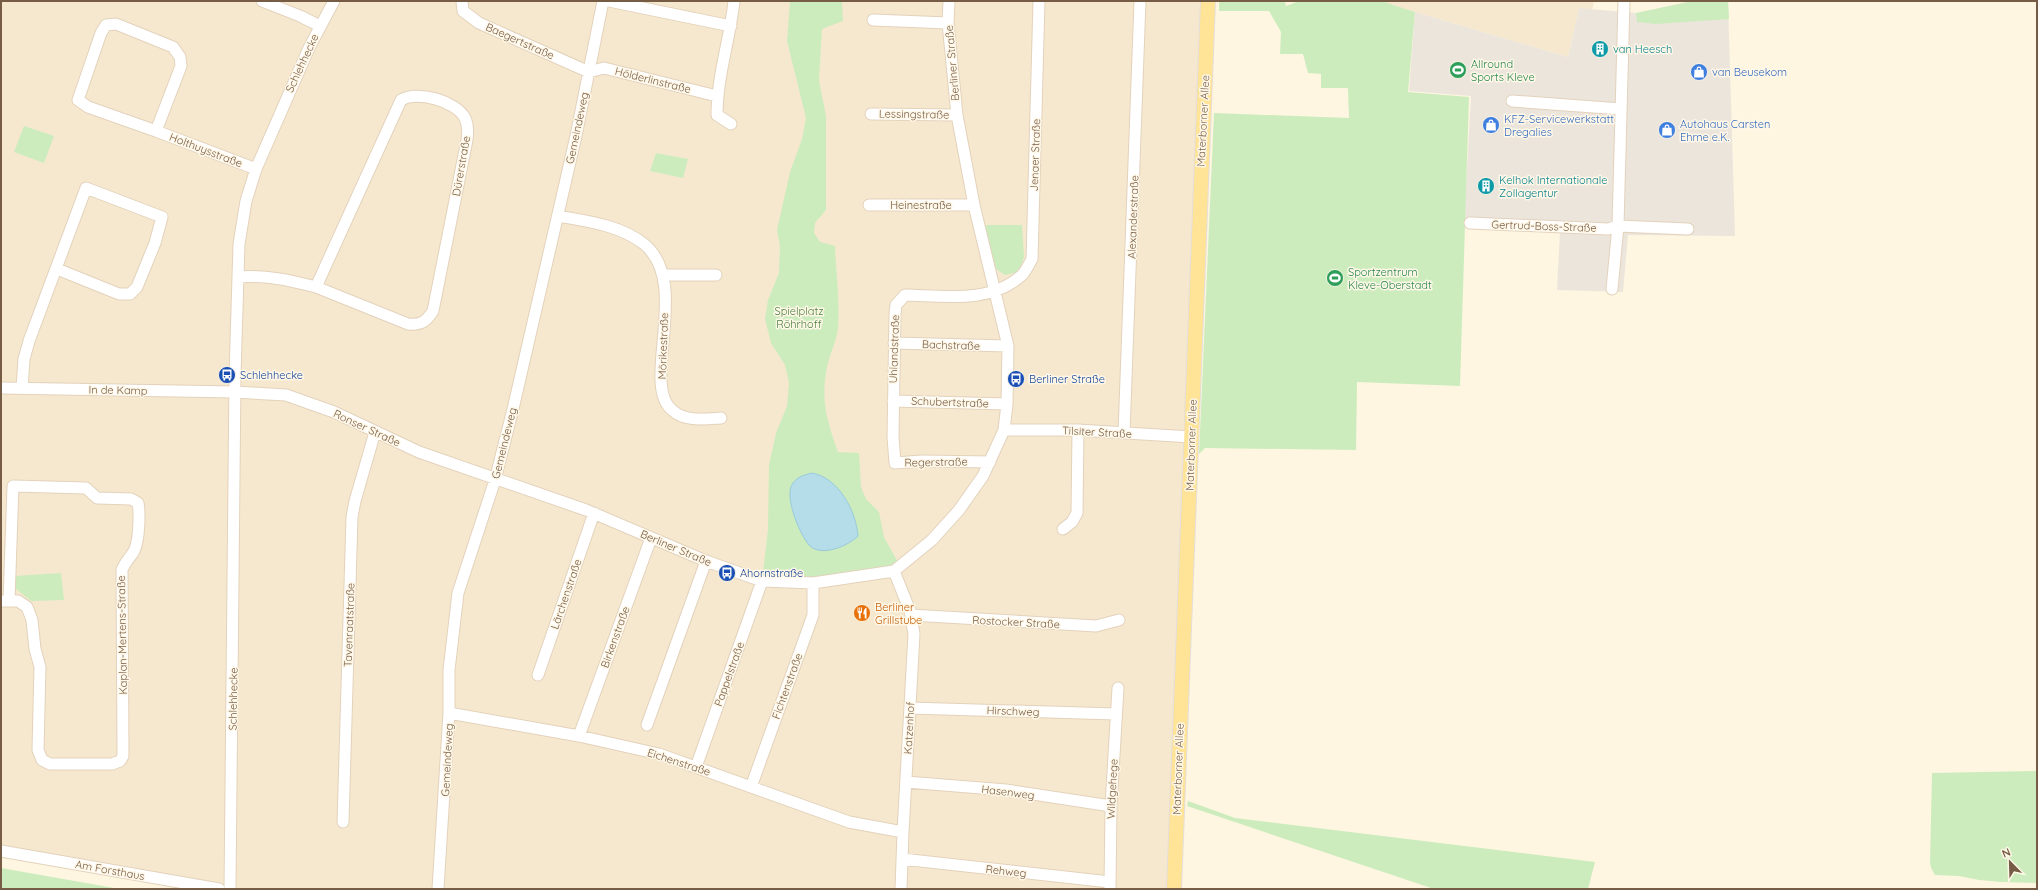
<svg xmlns="http://www.w3.org/2000/svg" width="2038" height="890" font-family="Quicksand,sans-serif">
<rect width="100%" height="100%" fill="#fef6e0"/>
<path fill="#f6e8ce" d="M1,1H1208L1174,889H238L1,847Z
M1594,1L1592,11L1579,8L1568,57L1381,2Z"/>
<path fill="#ece5dc" d="M1693,1H1728L1735,236L1628,235L1623,292L1557,290L1560,232L1464,225L1471,96L1409,91L1415,12L1568,57L1579,8L1636,13Z"/>
<path fill="#ccecbe" d="M790,1H842L843,21L822,29L819,81L826,116V210L815,223L814,233L820,242L835,246C836,273 840,300 838,328C837,339 831,351 828,363C820,398 826,418 838,452L859,453L861,487L866,499L879,512L884,537L900,566L813,583L762,581L768,529L769,465L776,433L787,406L789,383L785,365L771,343L765,319L768,300L779,273L780,246L777,230L790,172L802,139L806,118L787,41Z
M1219,1H1285L1286,6L1299,1H1381L1415,12L1408,92L1469,97L1460,386L1357,382L1356,450L1205,448L1199,454L1214,113L1349,118L1348,88H1321V74L1308,73L1303,54H1280L1281,32L1269,11H1219Z
M1693,1H1728L1729,19L1656,24L1637,22L1636,13Z
M24,126L54,136L44,163L14,152Z
M656,153L688,159L683,178L650,171Z
M985,225H1022L1024,257L1019,272L1005,275L996,269Z
M61,573L64,600L31,601L15,588V576Z
M2037,771V883L2001,882L1979,880L1959,876L1935,875L1931,868L1930,862L1932,773Z
M1188,801L1235,818L1595,862L1588,889H1434L1187,806Z
M1,868L120,889H1Z"/>
<path fill="#b4dce9" stroke="#99cadc" d="M812,473C839,478 856,511 858,536C848,546 822,557 810,546C800,536 783,495 793,483C798,476 805,475 812,473Z"/>
<g fill="none" stroke-linecap="round" stroke-linejoin="round">
<g stroke="#e3d2bc" stroke-width="13">
<path id="minor" d="M262,1L300,16L320,26
M462,1L463,11L479,23L589,72L604,68L717,96
M609,1L731,26
M873,20L948,23
M1512,101L1621,109
M871,114L957,115
M731,124L717,115C717,76 730,39 734,1
M156,131L88,107L78,100L101,33L106,25L116,24L173,47L180,57L181,66L156,131L256,169
M869,205H974
M558,216C586,221 620,225 644,244C692,283 640,384 672,410C685,422 705,419 721,418
M1470,223L1608,229L1618,226L1688,229
M664,275H716
M238,277C266,275 289,280 316,287L401,100C417,90 456,101 465,118C468,125 468,133 467,140L433,311C426,322 421,325 408,324L316,287
M1612,289L1618,226L1624,1
M894,343L1008,346
M1,388L235,392L286,395L334,412L419,452L586,510L706,561L762,581L813,583L894,571L932,540L959,510L983,476L1004,430L1007,404L1008,346L974,205L957,115L948,23L949,1
M22,388L24,359L29,341L86,188L162,217L155,243L137,287L130,294H119L57,269
M893,401L1007,404
M1004,430H1078L1191,437
M1124,433L1140,1
M990,462L922,461L895,463L893,437L895,313L896,305L905,295C945,296 990,304 1022,275C1026,271 1029,264 1032,259L1039,1
M1063,529L1072,522L1077,513L1078,430
M894,571L910,611L914,634L903,832L901,889
M1,601H18L27,607L32,620L35,649L40,667L38,750L42,760L50,764H112L120,761L123,756L122,570C125,562 130,558 134,551C139,542 140,514 138,503L131,499L97,498L86,488L13,486L9,601
M911,615L1096,626L1119,620
M538,675L594,513
M910,708L1116,714
M449,713L579,736L659,754L849,822L903,832
M647,725L706,561
M579,736L651,538
M696,767L762,581
M906,782L1006,790L1111,806
M751,787L813,615V583
M343,822L352,517L355,501L375,432
M1,851L219,889
M902,859L1110,882
M1110,888L1111,806L1118,688
M230,889L235,375L239,244L246,201L256,169L309,48L334,1
M438,889L449,713V670L458,593L495,480L513,409L576,136L603,1"/>
</g>
<g stroke="#e4deda" stroke-width="16">
<path id="major" d="M1174,889L1208,1"/>
</g>
<use href="#minor" stroke="#fff" stroke-width="11"/>
<use href="#major" stroke="#ffe396" stroke-width="14"/>
</g>
<defs>
<g id="building-disc" transform="scale(0.9)"><circle r="9.5" fill="#0f9aa8" stroke="#fff8e8"/><path d="M-4-6H4V6H1V3H-1V6H-4ZM-2.5-4.3h1.7v1.8h-1.7ZM.8-4.3h1.7v1.8H.8ZM-2.5-1h1.7V.8h-1.7ZM.8-1h1.7V.8H.8Z" fill="#fff"/></g>
<g id="stadium-disc" transform="scale(0.9)"><circle r="9.5" fill="#2e9e5b" stroke="#fff8e8"/><path d="M0-5a6.5 5 0 1 0 0 10a6.5 5 0 1 0 0-10ZM-3.5-1.8h7v3.6h-7Z" fill="#fff"/></g>
<g id="shop-disc" transform="scale(0.9)"><circle r="9.5" fill="#3f7fe0" stroke="#fff8e8"/><path d="M-5-2.5h2.3a2.7 3.5 0 0 1 5.4 0H5L5.5 6h-11ZM-1.5-2.5h3a1.5 2.3 0 0 0-3 0Z" fill="#fff"/></g>
<g id="bus-disc" transform="scale(0.9)"><circle r="9.5" fill="#1a4fb4" stroke="#fff8e8"/><path d="M-5-6H5V4H4V6H2V4H-2V6H-4V4H-5ZM-3.5-4V0h7V-4ZM-3.5 1.2v1.5H-2V1.2ZM2 1.2v1.5H3.5V1.2Z" fill="#fff"/></g>
<g id="restaurant-disc" transform="scale(0.9)"><circle r="9.5" fill="#e8710a" stroke="#fff8e8"/><path d="M-5-6h1v4h1v-4h1v4h1v-4h1v5L-1.5 .5V6h-2V.5L-5-1ZM5-6V6H3V1.5H1.5Q1.5-4 5-6Z" fill="#fff"/></g>
</defs>
<g fill-rule="evenodd">
<use href="#building-disc" x="1600" y="49"/>
<use href="#stadium-disc" x="1458" y="70"/>
<use href="#shop-disc" x="1699" y="72"/>
<use href="#shop-disc" x="1491" y="125"/>
<use href="#shop-disc" x="1667" y="130"/>
<use href="#building-disc" x="1486" y="186"/>
<use href="#stadium-disc" x="1335" y="278"/>
<use href="#bus-disc" x="227" y="375"/>
<use href="#bus-disc" x="1016" y="379"/>
<use href="#bus-disc" x="727" y="573"/>
<use href="#restaurant-disc" x="862" y="613"/>
</g>
<g text-anchor="middle" stroke-width="3" stroke-linejoin="round" paint-order="stroke">
<g font-size="11" fill="#775c45" stroke="#fff8e8">
<text transform="translate(520 41) rotate(24)" y="4">Baegertstraße</text>
<text transform="translate(302 63) rotate(-65)" y="4">Schlehhecke</text>
<text transform="translate(952 63) rotate(-95)" y="4">Berliner Straße</text>
<text transform="translate(653 80) rotate(14)" y="4">Hölderlinstraße</text>
<text transform="translate(914 114) rotate(1)" y="4">Lessingstraße</text>
<text transform="translate(1203 121) rotate(-87)" y="4">Materborner Allee</text>
<text transform="translate(577 128) rotate(-78)" y="4">Gemeindeweg</text>
<text transform="translate(206 150) rotate(21)" y="4">Holthuysstraße</text>
<text transform="translate(1035 155) rotate(-88)" y="4">Jenaer Straße</text>
<text transform="translate(461 166) rotate(-80)" y="4">Dürerstraße</text>
<text x="921" y="209">Heinestraße</text>
<text transform="translate(1133 217) rotate(-88)" y="4">Alexanderstraße</text>
<text transform="translate(1544 226) rotate(2)" y="4">Gertrud-Boss-Straße</text>
<text transform="translate(951 345) rotate(2)" y="4">Bachstraße</text>
<text transform="translate(663 346) rotate(-88)" y="4">Mörikestraße</text>
<text transform="translate(894 349) rotate(-88)" y="4">Uhlandstraße</text>
<text transform="translate(118 390) rotate(1)" y="4">In de Kamp</text>
<text transform="translate(950 402) rotate(2)" y="4">Schubertstraße</text>
<text transform="translate(367 428) rotate(25)" y="4">Ronser Straße</text>
<text transform="translate(1097 432) rotate(3)" y="4">Tilsiter Straße</text>
<text transform="translate(504 443) rotate(-76)" y="4">Gemeindeweg</text>
<text transform="translate(1191 445) rotate(-88)" y="4">Materborner Allee</text>
<text transform="translate(936 462) rotate(-1)" y="4">Regerstraße</text>
<text transform="translate(676 548) rotate(23)" y="4">Berliner Straße</text>
<text transform="translate(566 594) rotate(-71)" y="4">Lärchenstraße</text>
<text transform="translate(1016 622) rotate(3)" y="4">Rostocker Straße</text>
<text transform="translate(349 625) rotate(-88)" y="4">Tavenraatstraße</text>
<text transform="translate(122 635) rotate(-91)" y="4">Kaplan-Mertens-Straße</text>
<text transform="translate(615 637) rotate(-70)" y="4">Birkenstraße</text>
<text transform="translate(729 674) rotate(-70)" y="4">Pappelstraße</text>
<text transform="translate(787 686) rotate(-70)" y="4">Fichtenstraße</text>
<text transform="translate(233 699) rotate(-89)" y="4">Schlehhecke</text>
<text transform="translate(1013 711) rotate(2)" y="4">Hirschweg</text>
<text transform="translate(909 728) rotate(-87)" y="4">Katzenhof</text>
<text transform="translate(447 760) rotate(-87)" y="4">Gemeindeweg</text>
<text transform="translate(679 762) rotate(18)" y="4">Eichenstraße</text>
<text transform="translate(1178 769) rotate(-88)" y="4">Materborner Allee</text>
<text transform="translate(1112 789) rotate(-87)" y="4">Wildgehege</text>
<text transform="translate(1008 792) rotate(7)" y="4">Hasenweg</text>
<text transform="translate(110 870) rotate(10)" y="4">Am Forsthaus</text>
<text transform="translate(1006 871) rotate(6)" y="4">Rehweg</text>
</g>
<g font-size="11" fill="#0d838f" stroke="#fff8e8" text-anchor="start">
<text x="1613" y="53">van Heesch</text>
<text x="1499" y="184">Kelhok Internationale<tspan x="1499" dy="13">Zollagentur</tspan></text>
</g>
<g font-size="11" fill="#27864d" stroke="#fff8e8" text-anchor="start">
<text x="1471" y="68">Allround<tspan x="1471" dy="13">Sports Kleve</tspan></text>
<text x="1348" y="276">Sportzentrum<tspan x="1348" dy="13">Kleve-Oberstadt</tspan></text>
</g>
<g font-size="11" fill="#366cbe" stroke="#fff8e8" text-anchor="start">
<text x="1712" y="76">van Beusekom</text>
<text x="1504" y="123">KFZ-Servicewerkstatt<tspan x="1504" dy="13">Dregalies</tspan></text>
<text x="1680" y="128">Autohaus Carsten<tspan x="1680" dy="13">Ehme e.K.</tspan></text>
</g>
<g font-size="11" fill="#497e3c" stroke="#fff8e8">
<text x="799" y="315">Spielplatz<tspan x="799" dy="13">Röhrhoff</tspan></text>
</g>
<g font-size="11" fill="#164399" stroke="#fff8e8" text-anchor="start">
<text x="240" y="379">Schlehhecke</text>
<text x="1029" y="383">Berliner Straße</text>
<text x="740" y="577">Ahornstraße</text>
</g>
<g font-size="11" fill="#c56008" stroke="#fff8e8" text-anchor="start">
<text x="875" y="611">Berliner<tspan x="875" dy="13">Grillstube</tspan></text>
</g>
</g>
<rect width="2038" height="890" fill="none" stroke="#775c45" stroke-width="4"/>
<g transform="translate(2010 862) rotate(337)" stroke="#fff8e8" stroke-width="3" paint-order="stroke">
<path d="M0-3L7 15L0 10L-7 15Z" fill="#775c45"/>
<text y="-6" font-size="11" font-weight="bold" text-anchor="middle" fill="#775c45">N</text>
</g>
</svg>
